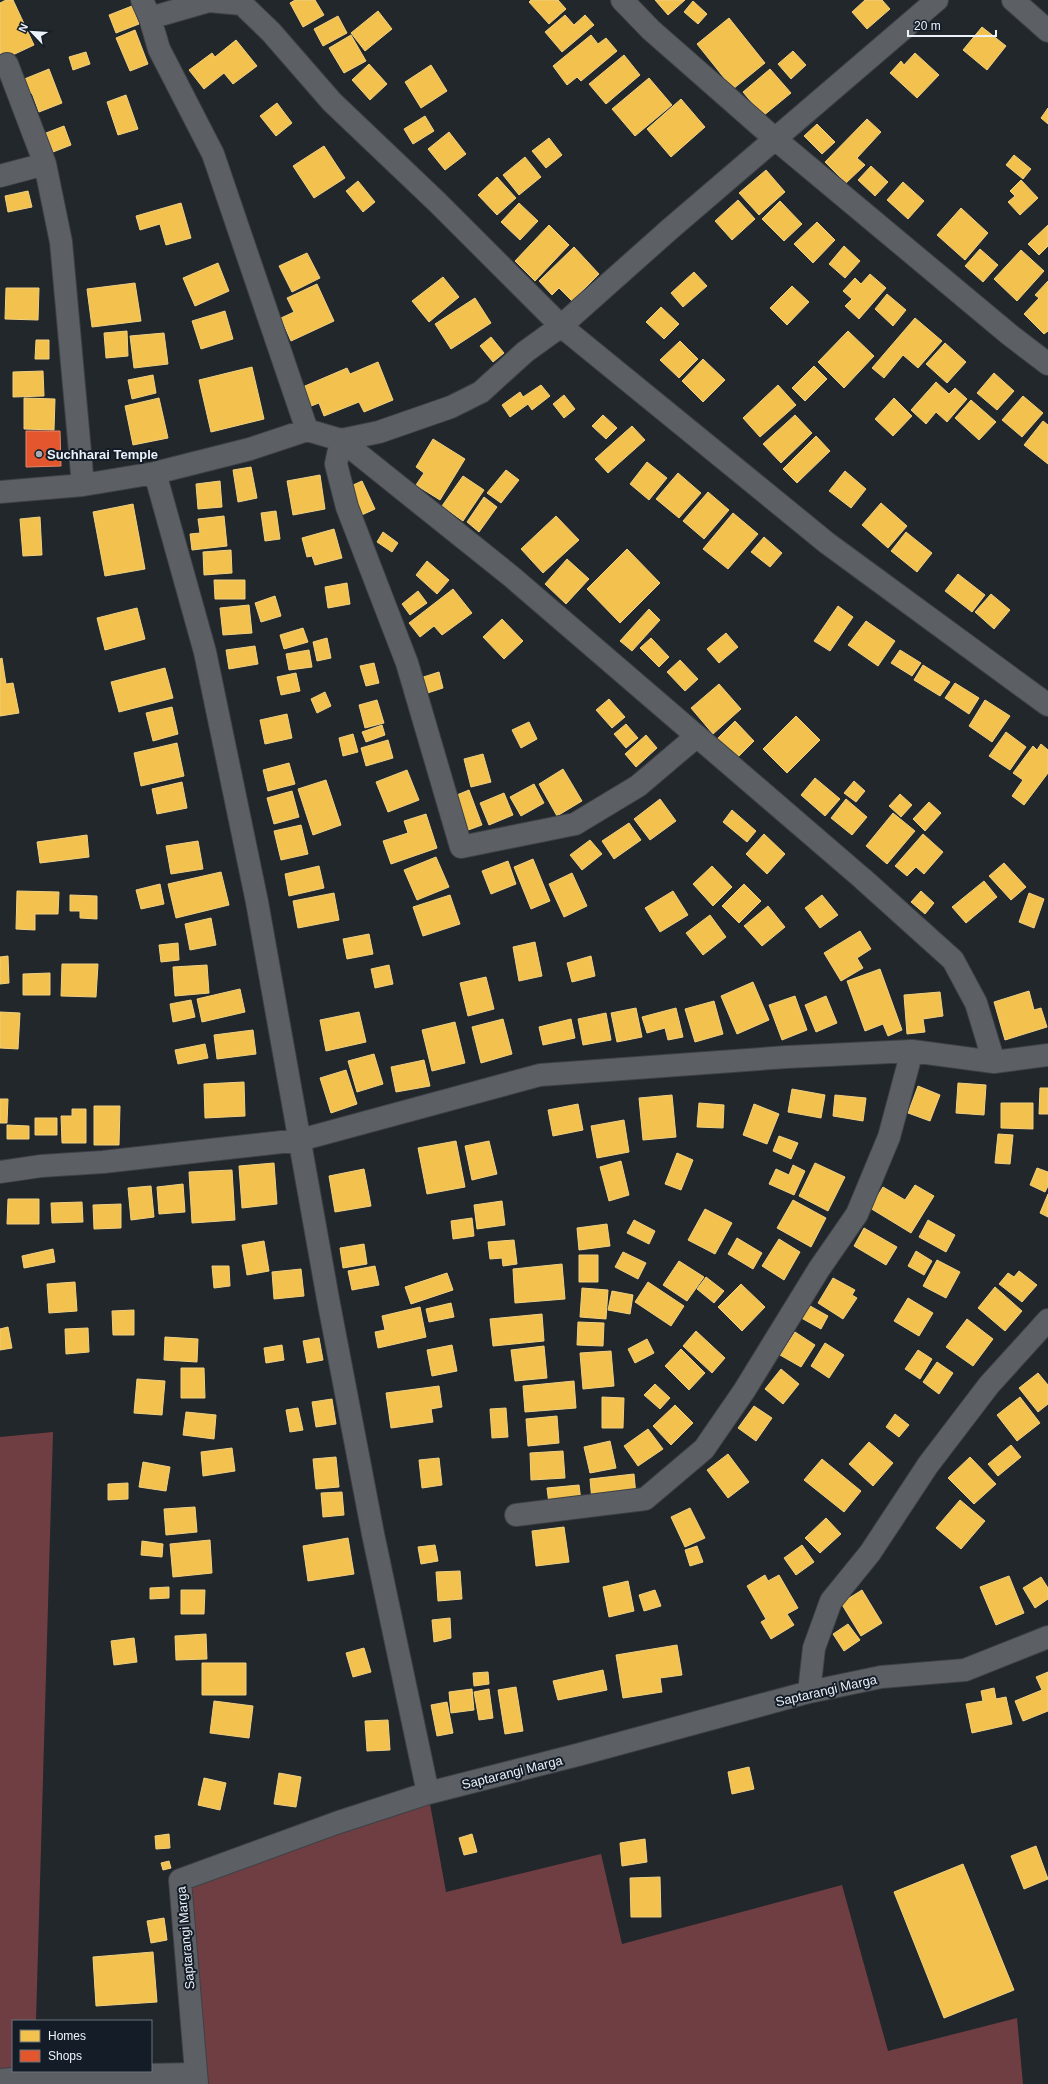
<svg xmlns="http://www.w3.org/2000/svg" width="1048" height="2084" font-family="Helvetica,sans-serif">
<rect width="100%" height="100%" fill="#22272c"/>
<path fill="#6f3e42" d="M53,1432L36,2021H13V2071L196,2074L180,1880L428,1793L446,1892L601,1854L622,1944L842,1885L888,2051L1017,2018L1023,2084H0V1437Z"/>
<path fill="#f2c14e" stroke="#f0d082" d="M6,0H13L34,45L2,60L0,55V3Z
M295,0H315L324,15L303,27L290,3Z
M531,0H558L566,9L549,24L529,2Z
M655,0H685L668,15Z
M865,0H882L890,9L867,29L852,12Z
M693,1L707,14L698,24L684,12Z
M132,6L139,24L116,33L109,15Z
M378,11L392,29L365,51L351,33Z
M565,15L574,25L585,15L594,25L562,52L545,32Z
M338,16L347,33L323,46L314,29Z
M729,18L765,63L733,89L697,44Z
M982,27L1006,46L987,70L963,50Z
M135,30L148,64L130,71L116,38Z
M351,35L366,61L344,73L329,48Z
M591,35L598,44L606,38L617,51L581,81L577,77L567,85L553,66Z
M236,40L257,66L233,84L224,73L204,89L189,70L212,53L215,57Z
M793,51L806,65L791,79L778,64Z
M86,52L90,64L73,70L69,57Z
M915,53L939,75L917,98L890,73L901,61L904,65Z
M624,55L640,75L606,104L589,84Z
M369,64L387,84L370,100L352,80Z
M431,65L447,91L421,108L405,82Z
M49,69L62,103L39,112L32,93L22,97L17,82Z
M770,69L791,93L763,116L743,92Z
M649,78L672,105L635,136L612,109Z
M126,95L138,129L118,135L107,102Z
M681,99L705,127L671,157L647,129Z
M277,103L292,123L276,136L260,116Z
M1048,108V124L1041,118Z
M425,116L434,131L413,144L404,129Z
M867,119L881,132L857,158L865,165L846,183L825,162Z
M817,124L835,142L822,154L804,136Z
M64,126L71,145L53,152L46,133Z
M449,132L466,154L445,170L428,149Z
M549,138L562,155L546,168L532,151Z
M324,146L345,178L314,198L293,166Z
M1014,155L1031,169L1023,179L1006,165Z
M525,157L541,177L519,195L503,175Z
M871,166L888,182L875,196L858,180Z
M766,170L785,192L759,215L739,193Z
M497,177L516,198L497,215L478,195Z
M1021,180L1038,198L1020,215L1008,202L1015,196L1010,191Z
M358,181L375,202L363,212L346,191Z
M903,182L924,201L908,219L887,200Z
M28,191L32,207L8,212L5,196Z
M738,200L755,219L732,240L715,221Z
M780,201L802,224L784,241L762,219Z
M181,203L191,238L166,245L160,224L140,230L136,216Z
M519,203L538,221L520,240L501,222Z
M961,208L988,233L965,260L937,235Z
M817,222L835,240L813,263L794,244Z
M549,225L569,245L535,281L515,261Z
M1048,225V246L1039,255L1028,244Z
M844,246L860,261L845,278L829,264Z
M574,247L599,274L572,301L559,288L552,295L539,281Z
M980,249L998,265L983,282L965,266Z
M1021,250L1044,271L1017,301L994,279Z
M307,253L320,278L292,292L279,266Z
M218,263L229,291L195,306L183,278Z
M694,272L707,286L683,307L671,293Z
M870,274L886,288L859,319L845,306L852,299L843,291L855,278L861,284Z
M443,277L459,297L429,322L412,301Z
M1048,281V331L1044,334L1024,314L1039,298L1035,295Z
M135,283L141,321L92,327L87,289Z
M317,284L334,321L291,341L281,318L294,312L287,298Z
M792,286L809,302L787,325L770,308Z
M6,288H39L38,320L5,319Z
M887,294L906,310L893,326L875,309Z
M475,298L491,323L451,349L435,324Z
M661,307L679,324L664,339L646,322Z
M225,311L233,339L201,349L192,321Z
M915,318L942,341L918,368L903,355L884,378L872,368Z
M127,331L128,356L106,358L104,333Z
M848,331L874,356L844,388L818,362Z
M164,333L168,364L134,368L130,336Z
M491,337L504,353L493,362L480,346Z
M36,340H49V359H35Z
M680,341L698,359L679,378L660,360Z
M945,343L966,362L947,383L926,364Z
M703,359L725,380L703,402L682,381Z
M378,362L393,400L364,412L359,402L324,416L319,403L306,408L298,389L347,368L350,374Z
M814,366L827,379L805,401L792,388Z
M252,367L264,419L211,432L199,380Z
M43,371L44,396L13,397V372Z
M994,373L1014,391L997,410L977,393Z
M153,375L156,393L132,399L128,380Z
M936,382L949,394L955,388L967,399L947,422L936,412L926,424L911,410Z
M541,385L550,396L532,410L528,404L510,417L502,405L520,392L523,397Z
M778,385L796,405L760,437L743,418Z
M564,395L575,409L564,418L553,404Z
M1023,396L1043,413L1022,437L1002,420Z
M24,398L55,399L54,430L24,429Z
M159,398L168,438L133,445L125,406Z
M894,398L912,416L893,436L875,419Z
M971,400L996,422L979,440L955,418Z
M603,415L617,428L606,439L592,426Z
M795,415L812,433L781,463L763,444Z
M1043,421L1048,425V464L1024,445Z
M632,426L645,440L608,473L595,459Z
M816,436L830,451L797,483L783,469Z
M433,439L465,459L440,500L416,485L424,473L416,467Z
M647,462L667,478L649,500L630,484Z
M251,467L257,498L238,502L233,470Z
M506,470L519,480L501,503L487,493Z
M845,471L866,489L851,508L829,491Z
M678,473L701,493L679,518L656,499Z
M320,475L325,509L293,515L287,481Z
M463,476L484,490L463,521L442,506Z
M220,481L222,507L198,509L196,484Z
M362,481L375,509L355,518L342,490Z
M708,492L729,510L704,539L683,521Z
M484,497L497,507L479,532L467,522Z
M881,503L907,526L888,548L862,525Z
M133,504L145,569L105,576L93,512Z
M276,511L280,539L265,541L261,513Z
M733,513L758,534L728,569L703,549Z
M224,516L227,546L192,550L190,534L200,533L198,519Z
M556,516L579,540L543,573L521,549Z
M40,517L42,555L23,556L20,519Z
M334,529L342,558L315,565L312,556L307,557L302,538Z
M383,532L398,543L392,552L377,542Z
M906,532L932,553L917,572L891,551Z
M764,537L782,553L770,567L751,552Z
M627,549L660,583L620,623L587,589Z
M231,550L232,573L204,575L203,552Z
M567,559L589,579L566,604L545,584Z
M427,561L449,580L437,594L416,575Z
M958,574L985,595L972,612L945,591Z
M214,580H245V599H215Z
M347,583L350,604L328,608L325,587Z
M453,589L472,613L442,635L434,626L420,637L409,623Z
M418,591L427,603L410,615L402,604Z
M991,594L1010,610L994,629L975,612Z
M275,596L281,616L261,622L255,603Z
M249,605L252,633L223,635L220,608Z
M838,606L853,617L830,651L814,641Z
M137,608L145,639L105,650L97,618Z
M649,609L660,620L632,651L620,641Z
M502,619L523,641L504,659L483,637Z
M866,621L895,641L878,666L848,645Z
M303,628L308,642L284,649L280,635Z
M726,633L738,647L719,663L707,649Z
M327,638L331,658L317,661L313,642Z
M651,638L669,657L659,667L640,648Z
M255,646L258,664L229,669L226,650Z
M309,650L312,667L289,670L286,654Z
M900,650L921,663L912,676L891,663Z
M2,658L6,684L13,683L19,713L0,716V659Z
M680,660L698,679L685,691L667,672Z
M374,663L379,683L366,686L360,666Z
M923,665L950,682L940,696L914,680Z
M165,668L173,698L119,712L111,682Z
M439,672L443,688L418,696L414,680Z
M296,673L300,691L281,695L277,677Z
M955,683L979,698L969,714L945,698Z
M719,684L741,709L713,734L691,708Z
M325,692L331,706L317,713L311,699Z
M609,699L625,717L612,728L596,710Z
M377,700L384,723L365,728L359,705Z
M985,700L1010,716L992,742L969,726Z
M172,707L178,734L153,741L146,713Z
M287,714L292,738L265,744L260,720Z
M796,716L820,740L787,773L763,749Z
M735,721L754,741L736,759L717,739Z
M529,722L537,739L521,748L512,730Z
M626,724L638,738L626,748L614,734Z
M382,725L385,735L366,742L362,732Z
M1006,732L1026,747L1010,770L989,756Z
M353,734L358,752L343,756L339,738Z
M646,735L657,748L636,767L625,754Z
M388,740L393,758L366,766L361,748Z
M177,743L184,776L141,786L134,753Z
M1041,744L1048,750V773L1024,805L1012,796L1023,780L1013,773L1033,746L1037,750Z
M483,754L491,782L471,787L464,759Z
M289,763L295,784L268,791L263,770Z
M563,769L582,801L557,816L539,784Z
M407,770L419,800L388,812L376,782Z
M815,778L840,799L825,816L801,795Z
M326,780L341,825L313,835L298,789Z
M854,781L865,791L856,802L844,793Z
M182,782L187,808L157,814L152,789Z
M534,784L544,803L521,816L510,797Z
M469,790L482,825L460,833L447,799Z
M292,791L299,817L274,824L267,798Z
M504,793L513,815L489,825L480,803Z
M900,794L912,805L901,817L889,806Z
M660,799L676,821L650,840L634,819Z
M846,799L867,817L852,835L831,818Z
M929,802L941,813L925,831L913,819Z
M732,810L756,831L747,842L723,822Z
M893,813L915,831L887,864L866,846Z
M426,814L437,848L391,864L383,841L408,833L404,821Z
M629,823L641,840L614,859L602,841Z
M301,825L308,854L281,860L274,831Z
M764,834L785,854L767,874L746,854Z
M923,834L943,852L924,874L916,867L907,876L895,866Z
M87,835L89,857L40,863L37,842Z
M590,840L602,854L582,870L570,855Z
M198,841L203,869L171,874L166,846Z
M436,857L449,887L417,900L404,870Z
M533,859L550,901L531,909L514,867Z
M508,861L516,884L491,894L482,871Z
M1004,863L1026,887L1011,900L989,876Z
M319,866L324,888L289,896L285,874Z
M712,866L732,887L713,906L693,884Z
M221,872L229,905L176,918L168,884Z
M572,873L587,906L564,917L549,884Z
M984,881L997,897L966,923L952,907Z
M160,884L164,904L141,909L136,890Z
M744,884L761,901L739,923L722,906Z
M17,891L59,892L58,914H35V930L16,929Z
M673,891L688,915L660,932L645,908Z
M921,891L934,903L925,914L911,902Z
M334,893L339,920L298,928L293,901Z
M1029,893L1044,899L1034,928L1019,922Z
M70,895L97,896V919L80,918V911H70Z
M450,895L460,924L423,936L413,907Z
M822,895L838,915L820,928L805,908Z
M768,906L785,927L762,946L744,926Z
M710,915L726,937L703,955L686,933Z
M211,918L216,945L190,950L185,924Z
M860,931L871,949L857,958L863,968L841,981L824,953Z
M369,934L373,954L347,959L343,939Z
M535,942L542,976L519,981L513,947Z
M178,943L179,960L161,962L159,945Z
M8,956L9,983L0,984V957Z
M591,956L595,976L572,982L567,963Z
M62,964H98L96,997L61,996Z
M207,965L209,993L175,996L173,967Z
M389,965L393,984L375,988L371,969Z
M880,969L902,1030L888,1036L883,1024L865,1031L847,981Z
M50,973V995H23V974Z
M486,977L494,1009L468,1016L460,983Z
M753,982L769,1020L737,1034L721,996Z
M240,989L245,1012L202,1022L197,999Z
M1029,991L1034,1010L1041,1008L1047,1027L1005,1040L994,1002Z
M940,992L943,1016L923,1019L925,1032L907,1034L904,995Z
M795,996L807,1030L782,1040L769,1005Z
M826,996L837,1023L816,1032L805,1005Z
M191,1000L195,1017L173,1022L170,1004Z
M714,1001L723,1034L695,1042L685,1009Z
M636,1008L642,1037L617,1042L611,1013Z
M676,1008L683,1037L668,1040L665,1028L647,1033L642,1017Z
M0,1012L20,1013L18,1049L0,1048Z
M359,1012L366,1042L326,1051L320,1020Z
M606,1013L611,1040L583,1045L578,1019Z
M503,1019L512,1054L481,1063L472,1027Z
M571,1019L575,1038L543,1045L539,1027Z
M455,1022L465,1063L432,1071L422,1030Z
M253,1030L256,1054L217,1059L214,1035Z
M205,1044L208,1058L178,1064L175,1050Z
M374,1054L383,1084L357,1092L348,1061Z
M424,1060L430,1086L396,1092L391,1067Z
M346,1070L357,1104L331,1113L320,1078Z
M244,1082L245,1116L205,1118L204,1084Z
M958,1083L986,1085L984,1115L956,1113Z
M918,1086L940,1095L930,1121L908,1113Z
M1040,1088H1048V1114H1039Z
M792,1089L825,1095L821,1118L788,1112Z
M672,1095L676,1137L643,1140L639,1098Z
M835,1095L866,1098L863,1121L833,1116Z
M0,1099H8L7,1123H0Z
M699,1103L724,1105L723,1128L697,1127Z
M1001,1103H1033V1129L1001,1128Z
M578,1104L583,1130L553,1136L548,1110Z
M754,1104L779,1114L767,1144L743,1135Z
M94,1106H120L119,1145H94Z
M72,1109H86V1143H62L61,1116H72Z
M35,1118H57V1135H35Z
M624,1120L629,1152L597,1158L591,1126Z
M7,1125L29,1126V1139H7Z
M998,1134L1013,1135L1010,1164L995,1163Z
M779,1136L798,1143L791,1159L773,1151Z
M456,1141L465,1187L427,1194L418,1148Z
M489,1141L497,1174L472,1180L465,1146Z
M677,1153L693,1160L681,1190L665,1184Z
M621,1161L629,1195L609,1201L600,1167Z
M274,1163L277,1204L242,1208L239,1166Z
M815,1163L845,1177L828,1211L799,1196Z
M793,1165L805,1171L794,1195L769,1184L776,1169L789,1175Z
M1037,1168L1048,1172V1186L1045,1192L1030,1185Z
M364,1169L371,1206L335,1212L329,1176Z
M232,1170L235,1220L192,1223L189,1172Z
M183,1184L185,1212L159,1214L157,1187Z
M915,1185L934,1196L911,1233L870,1208L883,1187L905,1200Z
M151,1186L154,1217L131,1220L128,1188Z
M1048,1194V1217L1040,1213Z
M8,1199H39V1224H7Z
M793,1200L826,1218L811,1247L777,1228Z
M502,1201L505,1225L477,1229L474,1205Z
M82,1202L83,1222L52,1223L51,1203Z
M121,1204V1228L94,1229L93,1205Z
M705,1209L732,1223L715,1254L688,1240Z
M472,1218L474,1236L453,1239L451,1221Z
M634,1220L655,1231L649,1244L627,1233Z
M928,1220L955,1235L946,1252L919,1237Z
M607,1224L610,1246L579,1250L577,1228Z
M864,1228L897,1247L886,1265L854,1246Z
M737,1238L762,1253L753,1269L728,1254Z
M779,1239L800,1252L784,1280L762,1266Z
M514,1240L517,1264L503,1266L502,1258L490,1259L488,1242Z
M264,1241L269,1271L247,1275L242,1245Z
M364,1244L367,1264L343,1268L340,1248Z
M53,1249L55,1262L24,1268L22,1256Z
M916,1251L932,1261L924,1275L908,1266Z
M623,1252L646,1263L638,1279L615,1267Z
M579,1255H598V1282H579Z
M937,1260L960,1272L946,1298L923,1286Z
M679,1261L704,1277L687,1301L663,1285Z
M562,1264L565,1299L515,1303L513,1269Z
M212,1266H229L230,1286L214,1288Z
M375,1266L379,1285L352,1290L348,1271Z
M301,1269L304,1296L274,1299L272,1272Z
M1019,1271L1037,1285L1022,1302L999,1284L1008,1273L1014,1277Z
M447,1273L453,1290L411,1304L405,1287Z
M706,1277L724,1291L714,1303L697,1289Z
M833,1278L855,1290L852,1295L857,1298L843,1319L818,1303Z
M75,1282L77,1311L49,1313L47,1284Z
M648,1282L684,1306L671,1326L635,1302Z
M741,1284L765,1307L742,1331L718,1307Z
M995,1287L1022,1311L1005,1331L978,1308Z
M582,1288L608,1290L606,1319L580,1317Z
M612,1291L633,1295L630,1314L608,1310Z
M908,1298L933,1313L919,1336L894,1321Z
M803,1302L828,1316L821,1329L796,1315Z
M451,1303L454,1317L429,1322L426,1309Z
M420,1307L426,1337L378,1348L375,1332L385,1330L382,1316Z
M134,1310V1335H113L112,1311Z
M542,1314L544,1341L493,1346L490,1319Z
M967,1319L993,1339L973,1366L946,1347Z
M578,1322L604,1323L603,1346L577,1345Z
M8,1327L12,1348L0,1350V1329Z
M88,1328L89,1352L66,1354L65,1329Z
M696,1331L725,1358L712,1373L683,1346Z
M795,1332L815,1345L801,1367L780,1355Z
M165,1337L198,1339L197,1362L164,1360Z
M319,1338L323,1360L307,1363L303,1341Z
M647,1339L654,1353L635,1363L628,1349Z
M825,1343L844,1355L829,1378L811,1366Z
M282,1345L284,1360L266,1363L264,1348Z
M452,1345L457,1371L432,1376L427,1350Z
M544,1346L547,1378L515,1381L511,1350Z
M681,1349L705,1373L689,1390L665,1366Z
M918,1350L932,1359L920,1379L905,1369Z
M611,1351L614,1386L583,1389L580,1353Z
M937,1362L953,1373L939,1394L923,1382Z
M181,1368H204L205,1398H181Z
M781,1369L799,1384L783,1404L765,1389Z
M1038,1373L1048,1385V1404L1038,1412L1019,1388Z
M137,1379L165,1381L162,1415L134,1413Z
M574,1381L576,1408L525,1412L523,1386Z
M655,1384L670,1398L660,1409L644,1395Z
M439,1386L442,1407L431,1409L433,1422L391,1428L386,1393Z
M602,1397L624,1398L623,1428H602Z
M1020,1397L1040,1423L1017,1441L997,1415Z
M332,1399L336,1424L316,1427L312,1402Z
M675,1405L693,1423L671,1445L653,1426Z
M754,1406L772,1418L756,1441L738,1428Z
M298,1408L303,1430L290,1432L286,1410Z
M506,1408L508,1437L492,1438L490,1409Z
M186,1412L216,1415L214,1439L183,1435Z
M895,1414L909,1425L899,1437L886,1427Z
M557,1416L559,1443L528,1446L526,1419Z
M648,1429L663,1449L638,1466L624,1446Z
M610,1441L616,1468L590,1473L584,1447Z
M869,1442L893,1463L873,1486L849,1464Z
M1011,1445L1021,1457L998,1476L988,1464Z
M232,1448L235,1471L203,1476L201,1452Z
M563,1451L565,1478L531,1480L530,1453Z
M728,1454L749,1482L728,1498L707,1470Z
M336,1457L339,1487L316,1489L313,1459Z
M970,1457L996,1484L974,1504L948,1478Z
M439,1458L442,1485L422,1488L419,1460Z
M822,1459L861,1491L844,1512L804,1480Z
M143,1462L170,1467L166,1491L139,1487Z
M634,1474L636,1496L592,1501L590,1479Z
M128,1483V1499L108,1500V1484Z
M579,1485L581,1501L549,1504L547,1488Z
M342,1492L344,1515L323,1517L321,1493Z
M960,1500L985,1521L961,1549L936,1528Z
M195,1507L197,1532L166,1535L164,1509Z
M690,1508L705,1538L685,1547L671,1517Z
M826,1518L841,1534L820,1553L805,1538Z
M564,1527L569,1562L536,1566L532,1531Z
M348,1538L354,1574L308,1581L303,1546Z
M210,1540L212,1573L173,1577L170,1544Z
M142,1541L163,1544L162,1557L141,1555Z
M435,1545L438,1561L421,1564L418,1547Z
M802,1545L814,1562L796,1575L784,1558Z
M697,1546L703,1562L690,1566L685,1550Z
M460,1571L462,1599L438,1601L436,1572Z
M765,1575L768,1581L779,1575L798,1608L787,1614L794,1625L771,1639L761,1622L766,1619L747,1586Z
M1009,1576L1024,1613L996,1625L980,1587Z
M1041,1577L1048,1588V1599L1035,1608L1023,1588Z
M628,1581L634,1611L609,1617L603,1587Z
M169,1587V1598L150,1599V1588Z
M181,1590H205L204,1614H181Z
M655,1590L661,1606L644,1611L639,1595Z
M862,1590L882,1623L861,1636L841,1603Z
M450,1618L451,1638L434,1642L432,1620Z
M848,1624L860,1640L844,1651L833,1634Z
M206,1634L207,1659L176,1660L175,1636Z
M134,1638L137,1662L114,1665L111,1641Z
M677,1645L682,1675L660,1678L662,1692L623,1698L616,1655Z
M364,1648L371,1672L353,1677L346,1653Z
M202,1663H246V1695H202Z
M603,1670L607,1690L558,1700L553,1681Z
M488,1672L489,1684L474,1686L473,1673Z
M1048,1672V1711L1023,1721L1015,1701L1042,1690L1036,1677Z
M516,1687L523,1731L505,1734L498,1690Z
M994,1688L996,1699L1006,1697L1012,1724L972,1733L966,1704L983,1701L981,1691Z
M472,1689L474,1710L451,1713L449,1692Z
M489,1689L493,1718L479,1720L474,1692Z
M214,1701L253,1706L249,1738L210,1733Z
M447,1702L453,1733L437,1736L431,1705Z
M388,1720L390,1750L367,1751L365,1721Z
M749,1767L754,1789L732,1794L728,1772Z
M279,1773L301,1777L296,1807L274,1804Z
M204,1778L226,1783L220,1810L198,1805Z
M169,1834L170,1848L156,1849L155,1836Z
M472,1834L477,1852L464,1855L459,1838Z
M645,1839L647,1862L622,1866L620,1843Z
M1036,1846L1048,1879L1024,1889L1011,1856Z
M169,1861L171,1868L163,1870L161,1863Z
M963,1864L1014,1990L944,2018L894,1892Z
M660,1877L661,1917H631L630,1878Z
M164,1918L167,1940L151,1943L147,1921Z
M153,1952L157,2002L96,2006L93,1957Z"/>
<path fill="#e4572e" stroke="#e6866b" d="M26,431H60L61,466L26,467Z"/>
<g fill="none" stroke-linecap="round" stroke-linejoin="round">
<g stroke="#3d4146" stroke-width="24">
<path id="minor" d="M142,0L150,18L159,49L213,154L307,430
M622,0L651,30L774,138L1010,335L1048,364
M1013,0L1048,31
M150,18L209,1L242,4L271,32L332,102L437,202L561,326L827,543L1048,705
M7,64L45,164L61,242L83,485
M0,176L45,164
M155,473L205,652L257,902L328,1299L373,1534L428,1793
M0,492L83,485L155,473L250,449L307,430L341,440L379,432L451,407L481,392L525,352L561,326L670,229L937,0
M697,736L638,786L575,824L461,847L407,663L347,507L336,464L341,440L512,577L863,879L953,960L976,1003L994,1062
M0,1172L41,1166L103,1162L300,1140L540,1075L787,1057L912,1051L994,1062L1048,1055
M516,1515L645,1499L704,1449L744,1391L819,1269L857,1214L889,1137L912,1051
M809,1692L814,1648L831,1601L870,1553L928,1465L989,1385L1048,1320
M0,2080L34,2077L196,2074
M197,2084L180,1880L336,1823L428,1793L581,1754L809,1692L881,1677L965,1670L1048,1637"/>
</g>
<use href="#minor" stroke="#5c6065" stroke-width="22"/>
</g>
<circle fill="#a5abb2" stroke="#141d27" stroke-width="1.5" cx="39" cy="454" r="4"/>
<g text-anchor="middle" stroke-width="4" stroke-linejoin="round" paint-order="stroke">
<g font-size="13" font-weight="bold" fill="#ecf2fa" stroke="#141d27" text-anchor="start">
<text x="47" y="459">Suchharai Temple</text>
</g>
<g font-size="13" fill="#ecf2fa" stroke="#141d27">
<text transform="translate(826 1690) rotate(-13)" y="5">Saptarangi Marga</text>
<text transform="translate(512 1772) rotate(-14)" y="5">Saptarangi Marga</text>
<text transform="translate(185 1938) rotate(-95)" y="5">Saptarangi Marga</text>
</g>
</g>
<rect x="12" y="2020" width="140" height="52" fill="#141d27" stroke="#6a727b"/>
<rect x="20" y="2030" width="20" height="12" fill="#f2c14e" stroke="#6a727b"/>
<text x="48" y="2040" font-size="12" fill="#ecf2fa">Homes</text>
<rect x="20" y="2050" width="20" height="12" fill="#e4572e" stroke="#6a727b"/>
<text x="48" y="2060" font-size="12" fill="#ecf2fa">Shops</text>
<g transform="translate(32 32) rotate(295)" stroke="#141d27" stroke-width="3" paint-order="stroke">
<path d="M0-3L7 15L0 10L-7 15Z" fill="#ecf2fa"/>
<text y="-6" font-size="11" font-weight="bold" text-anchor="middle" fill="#ecf2fa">N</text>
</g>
<path d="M908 30v6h88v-6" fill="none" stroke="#ecf2fa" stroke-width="2"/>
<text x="914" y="30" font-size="12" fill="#ecf2fa" stroke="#141d27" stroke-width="3" paint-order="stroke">20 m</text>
</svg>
